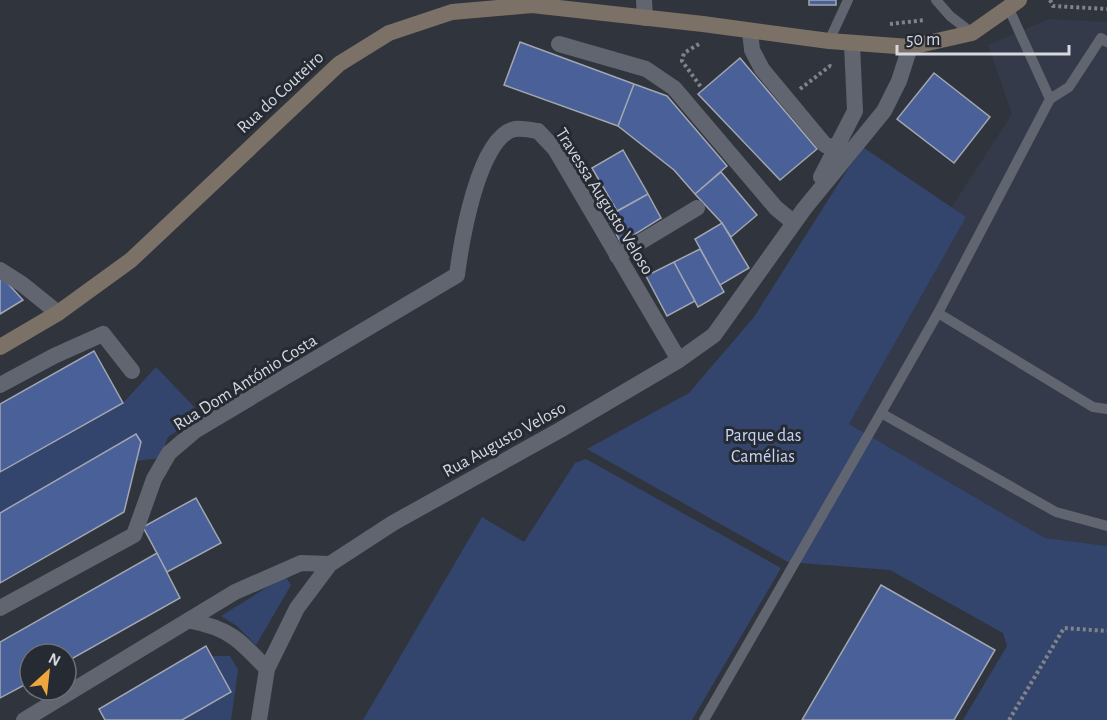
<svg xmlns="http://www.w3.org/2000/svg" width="1107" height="720" font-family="'Alegreya Sans',sans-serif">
<rect width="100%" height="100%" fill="#30343c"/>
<path fill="#343a49" d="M1049,19L1107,22V546L1045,538L849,424L966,217L951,208L1012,114L988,45Z"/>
<path fill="#34456d" d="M864,148L966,217L849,424L1045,538L1107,546V720H963L1007,646L1003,633L890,570L788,562L587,449L689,393L754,317L849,167Z
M156,367L202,415L168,437L160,458L136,461L141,442L136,434L0,513V472L123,403Z
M586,459L781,568L692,720H363L482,517L524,542L575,463Z
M285,576L291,585L256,645L237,626L221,616Z
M212,656H230L238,670L231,720H182L231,693Z"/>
<path fill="#496098" stroke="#a2a6b1" stroke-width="1.5" d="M809,0H836V5H809Z
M520,42L634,84L618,126L504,85Z
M740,58L817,149L780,180L698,94Z
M934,73L990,117L954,163L897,119Z
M634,84L667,96L727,166L695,194L674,170L618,126Z
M623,150L648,194L617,211L592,168Z
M721,172L757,215L731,237L722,223L695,194Z
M648,194L661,218L621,243L607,217Z
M722,223L749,268L720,285L695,239Z
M700,249L724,292L698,307L674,262Z
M674,262L695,301L667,316L646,276Z
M0,275L23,300L0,314Z
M94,351L123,403L0,472V404Z
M136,434L141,442L124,512L0,583V513Z
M196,498L221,543L167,572L143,527Z
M157,553L180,598L66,662V654H30V682L0,698V642Z
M881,585L995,650L954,720H802Z
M206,646L231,692L182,720H105L99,709Z"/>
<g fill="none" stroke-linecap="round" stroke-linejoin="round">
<path stroke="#80838a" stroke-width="4" stroke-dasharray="3 3" stroke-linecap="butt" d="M1050,0L1053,6L1107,9
M890,24L925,20
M699,44L684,53L682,61L701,87
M800,89L830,66L833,68
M1009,720L1064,628L1107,631"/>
<path stroke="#61656f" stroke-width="10" d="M936,0L950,16L972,33
M1009,9L1050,99L1069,87L1101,38L1107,42
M829,41L848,0
M1050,99L938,313L1093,407L1107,409
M938,313L881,413L1056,512L1107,526
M704,720L881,413"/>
<path stroke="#61656f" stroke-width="16" d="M644,0L645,18
M750,31L752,50L762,69L825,145L832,147L839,144
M559,44L646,69L674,88L776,208L794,223
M821,177L855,111L852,44
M617,256L697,208
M0,270L22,284L58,313
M0,385L54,356L103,334L132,371
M0,608L134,535L154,479L169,453L196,430L457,275C461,244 478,136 515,129C522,128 531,130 538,131L555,149L679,360
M191,621C229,628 241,641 267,669
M24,720L235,592L301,563L330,564
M259,720L267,669L297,608L330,564L393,523L560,430L679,360L714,335L804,209L884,111L899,81L910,47"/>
<path stroke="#7c7166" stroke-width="16" d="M0,347L58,313L131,260L339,64L389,33L452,12L532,5L703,24L829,41L910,47L972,33L1019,0"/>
</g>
<g text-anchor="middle" stroke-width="6" stroke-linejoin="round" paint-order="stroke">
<g font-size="18" fill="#d6d8de" stroke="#262a32">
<text transform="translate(280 92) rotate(-43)" y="6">Rua do Couteiro</text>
<text transform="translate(605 201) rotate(58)" y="6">Travessa Augusto Veloso</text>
<text transform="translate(245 382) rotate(-32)" y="6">Rua Dom António Costa</text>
<text transform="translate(504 439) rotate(-29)" y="6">Rua Augusto Veloso</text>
</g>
<g font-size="18" fill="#c6d6f7" stroke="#262a32">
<text x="763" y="441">Parque das<tspan x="763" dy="21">Camélias</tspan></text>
</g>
</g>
<g transform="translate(48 672) rotate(27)"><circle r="28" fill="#262a32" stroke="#6c7077" stroke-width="1.5"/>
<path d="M0-4.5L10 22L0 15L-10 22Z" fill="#efa73d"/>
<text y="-9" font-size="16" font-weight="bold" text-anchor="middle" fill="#d6d8de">N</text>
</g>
<path d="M897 45v9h172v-9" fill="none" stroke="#d6d8de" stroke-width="3"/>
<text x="906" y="45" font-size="18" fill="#d6d8de" stroke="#262a32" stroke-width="4.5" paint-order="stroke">50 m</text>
</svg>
